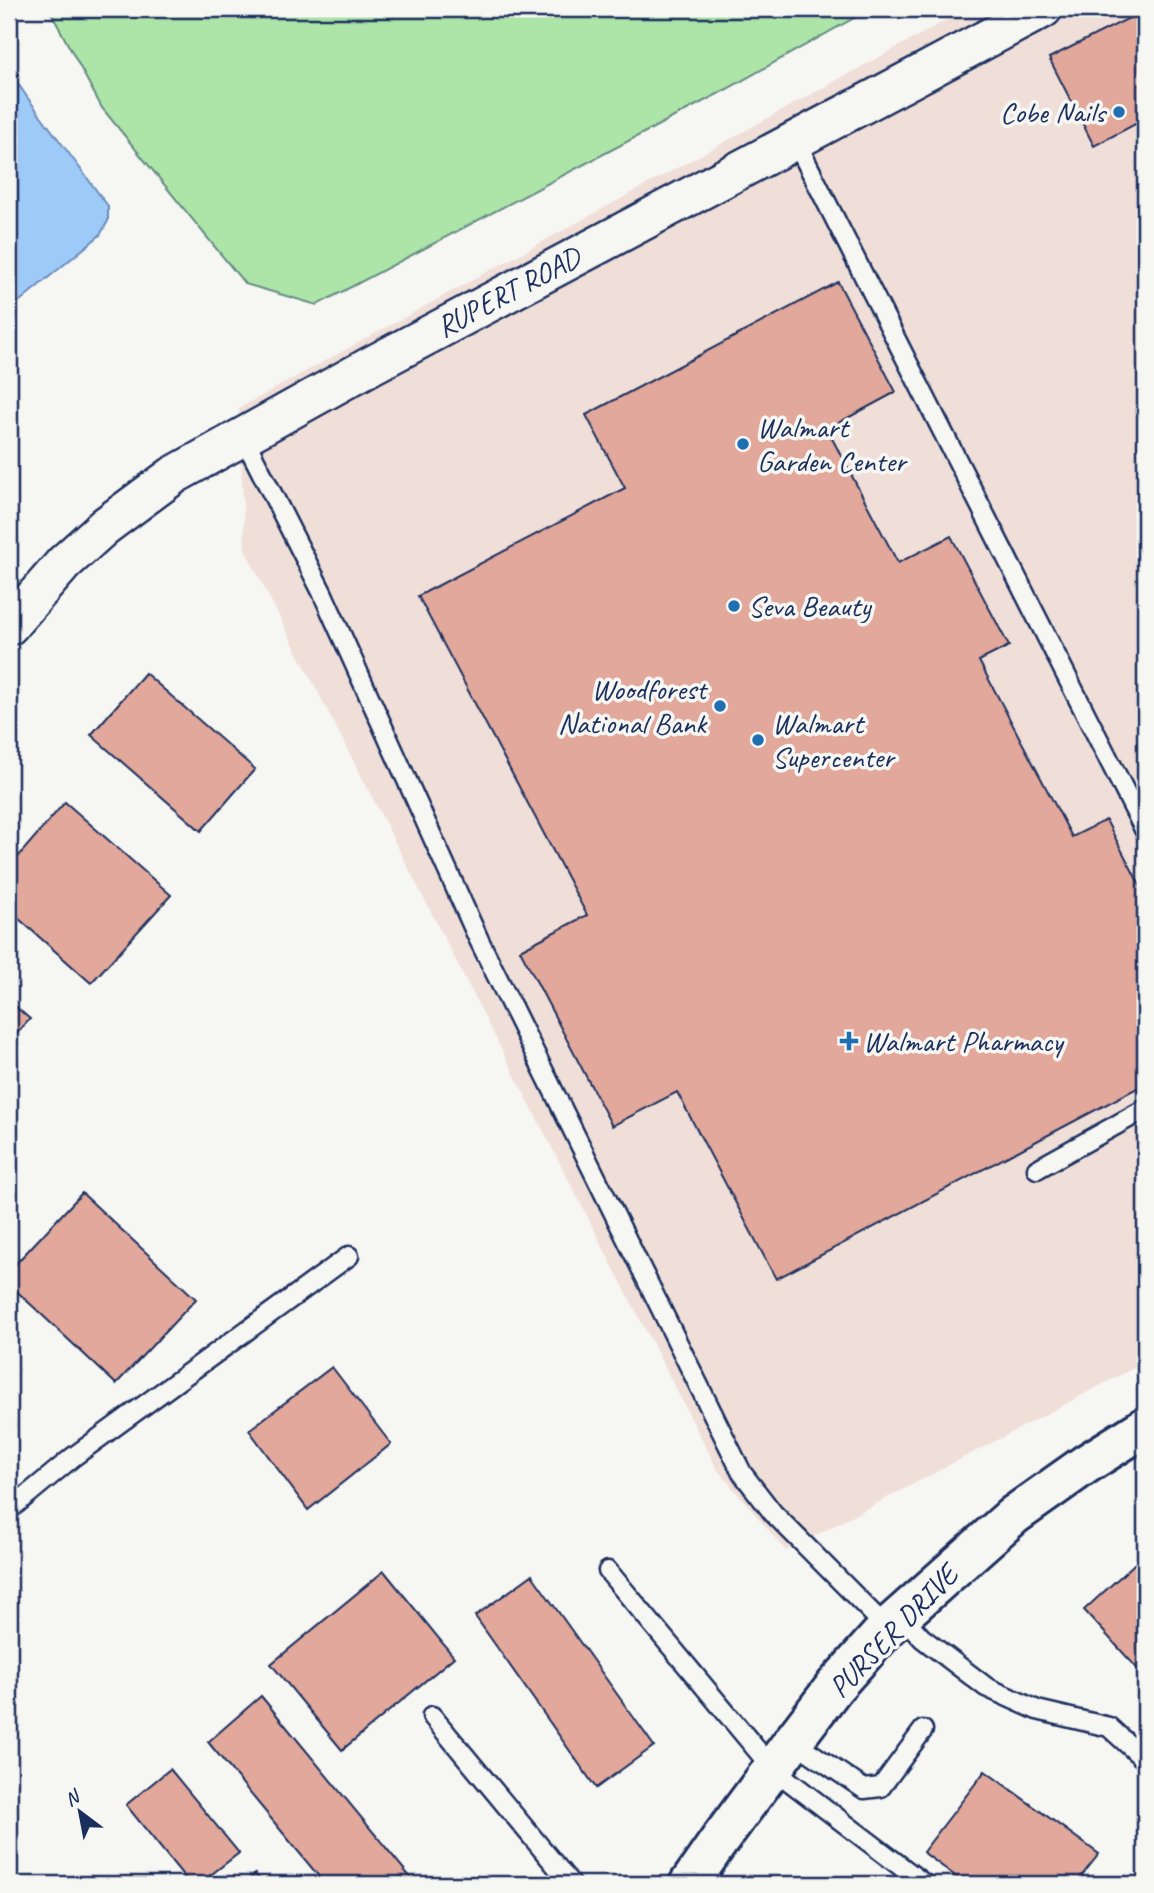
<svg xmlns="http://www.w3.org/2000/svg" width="1154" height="1893" font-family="Caveat,sans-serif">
<rect width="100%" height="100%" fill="#f6f6f2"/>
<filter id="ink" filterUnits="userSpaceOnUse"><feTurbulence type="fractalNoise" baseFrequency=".0143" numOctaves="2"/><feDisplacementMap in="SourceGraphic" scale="14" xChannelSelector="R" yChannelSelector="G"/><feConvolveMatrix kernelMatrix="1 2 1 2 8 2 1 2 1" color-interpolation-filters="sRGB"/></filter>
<g filter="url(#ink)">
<path fill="#f0dfd8" d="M967,9H1145V1362L786,1551L717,1469L245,550L239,408Z"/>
<path fill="#ade5a8" stroke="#648a83" stroke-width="2" d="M49,9H870L727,89L317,305L245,284L102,108Z"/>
<path fill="#9ecaf8" stroke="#6a8cba" stroke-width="2" d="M9,70L27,97L108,206V221L100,235L9,310Z"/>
<path fill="#e1a89b" stroke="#1b2f5e" stroke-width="2" d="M1145,10V119L1094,146L1049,58Z
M838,282L896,392L827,429L898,563L951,536L1009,646L979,661L1072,837L1106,820L1145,895V1103L1137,1088L776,1279L677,1092L612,1126L520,950L587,915L418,596L625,488L586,415Z
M145,673L255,769L201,831L91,735Z
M65,802L171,895L91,983L9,910V867Z
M9,1001L30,1019L9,1042Z
M82,1193L196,1299L116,1384L9,1284V1271Z
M332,1367L391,1444L308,1510L249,1430Z
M1145,1554V1677L1084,1610Z
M384,1571L454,1657L342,1750L271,1664Z
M532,1575L654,1746L596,1788L475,1616Z
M261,1696L416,1884H325L208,1742Z
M170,1769L239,1853L199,1884H190L126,1805Z
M985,1771L1099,1854L1075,1884H966L923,1852Z
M255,1874L264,1884H244Z"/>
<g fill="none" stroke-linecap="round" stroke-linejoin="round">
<g stroke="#1b2f5e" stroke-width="23">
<path id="lane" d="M795,140L1145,831
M243,436L322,592L479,940L742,1473L773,1513L887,1628
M1037,1169L1145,1109
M9,1510L73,1457L349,1256
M608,1571L772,1768L924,1884
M901,1615L922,1638L986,1687L1037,1710L1109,1727L1145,1760
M432,1716L571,1884
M793,1741L864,1789L881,1787L923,1730"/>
</g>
<g stroke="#1b2f5e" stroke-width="42">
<path id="street" d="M9,626L64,563L105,526L174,475L372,365L1043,9"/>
</g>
<g stroke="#1b2f5e" stroke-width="44">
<path id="secondary" d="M689,1884L719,1841L793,1741L835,1686L887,1628L1014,1515L1086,1464L1145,1427"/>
</g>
<use href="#lane" stroke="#f6f6f2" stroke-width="18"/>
<use href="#street" stroke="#f6f6f2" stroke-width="37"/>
<use href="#secondary" stroke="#f6f6f2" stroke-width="38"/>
</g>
</g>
<g fill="#1f6fb2" stroke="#f6f6f2" stroke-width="2.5">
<circle cx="1119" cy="112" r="7"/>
<circle cx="743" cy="444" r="7"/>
<circle cx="734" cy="606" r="7"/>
<circle cx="720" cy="706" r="7"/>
<circle cx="758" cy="740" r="7"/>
<path d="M845.5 1030.5h7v7h7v7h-7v7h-7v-7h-7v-7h7z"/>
</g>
<g text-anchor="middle" stroke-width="7" stroke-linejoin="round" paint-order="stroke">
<g font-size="30" fill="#1b2f5e" stroke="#f6f6f2" text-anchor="start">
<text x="1105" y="122" text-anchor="end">Cobe Nails</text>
<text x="757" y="437">Walmart<tspan x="757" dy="34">Garden Center</tspan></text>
<text x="748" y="616">Seva Beauty</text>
<text x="706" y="699" text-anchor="end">Woodforest<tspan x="706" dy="34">National Bank</tspan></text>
<text x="772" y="733">Walmart<tspan x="772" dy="34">Supercenter</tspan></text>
<text x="863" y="1051">Walmart Pharmacy</text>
</g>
<g font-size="30" fill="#1b2f5e" stroke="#f6f6f2">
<text transform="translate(508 292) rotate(-28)" y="10">RUPERT ROAD</text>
<text transform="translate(893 1631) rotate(-46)" y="10">PURSER DRIVE</text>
</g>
</g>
<rect width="1154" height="1893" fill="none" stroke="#f6f6f2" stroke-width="35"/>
<rect x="18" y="18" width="1119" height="1858" fill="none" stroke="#1b2f5e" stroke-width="2.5" filter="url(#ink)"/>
<g transform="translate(80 1812) rotate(328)" stroke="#f6f6f2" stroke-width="5" paint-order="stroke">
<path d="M0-5L12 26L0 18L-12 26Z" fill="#1b2f5e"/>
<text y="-10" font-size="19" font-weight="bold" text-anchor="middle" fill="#1b2f5e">N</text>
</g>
</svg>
